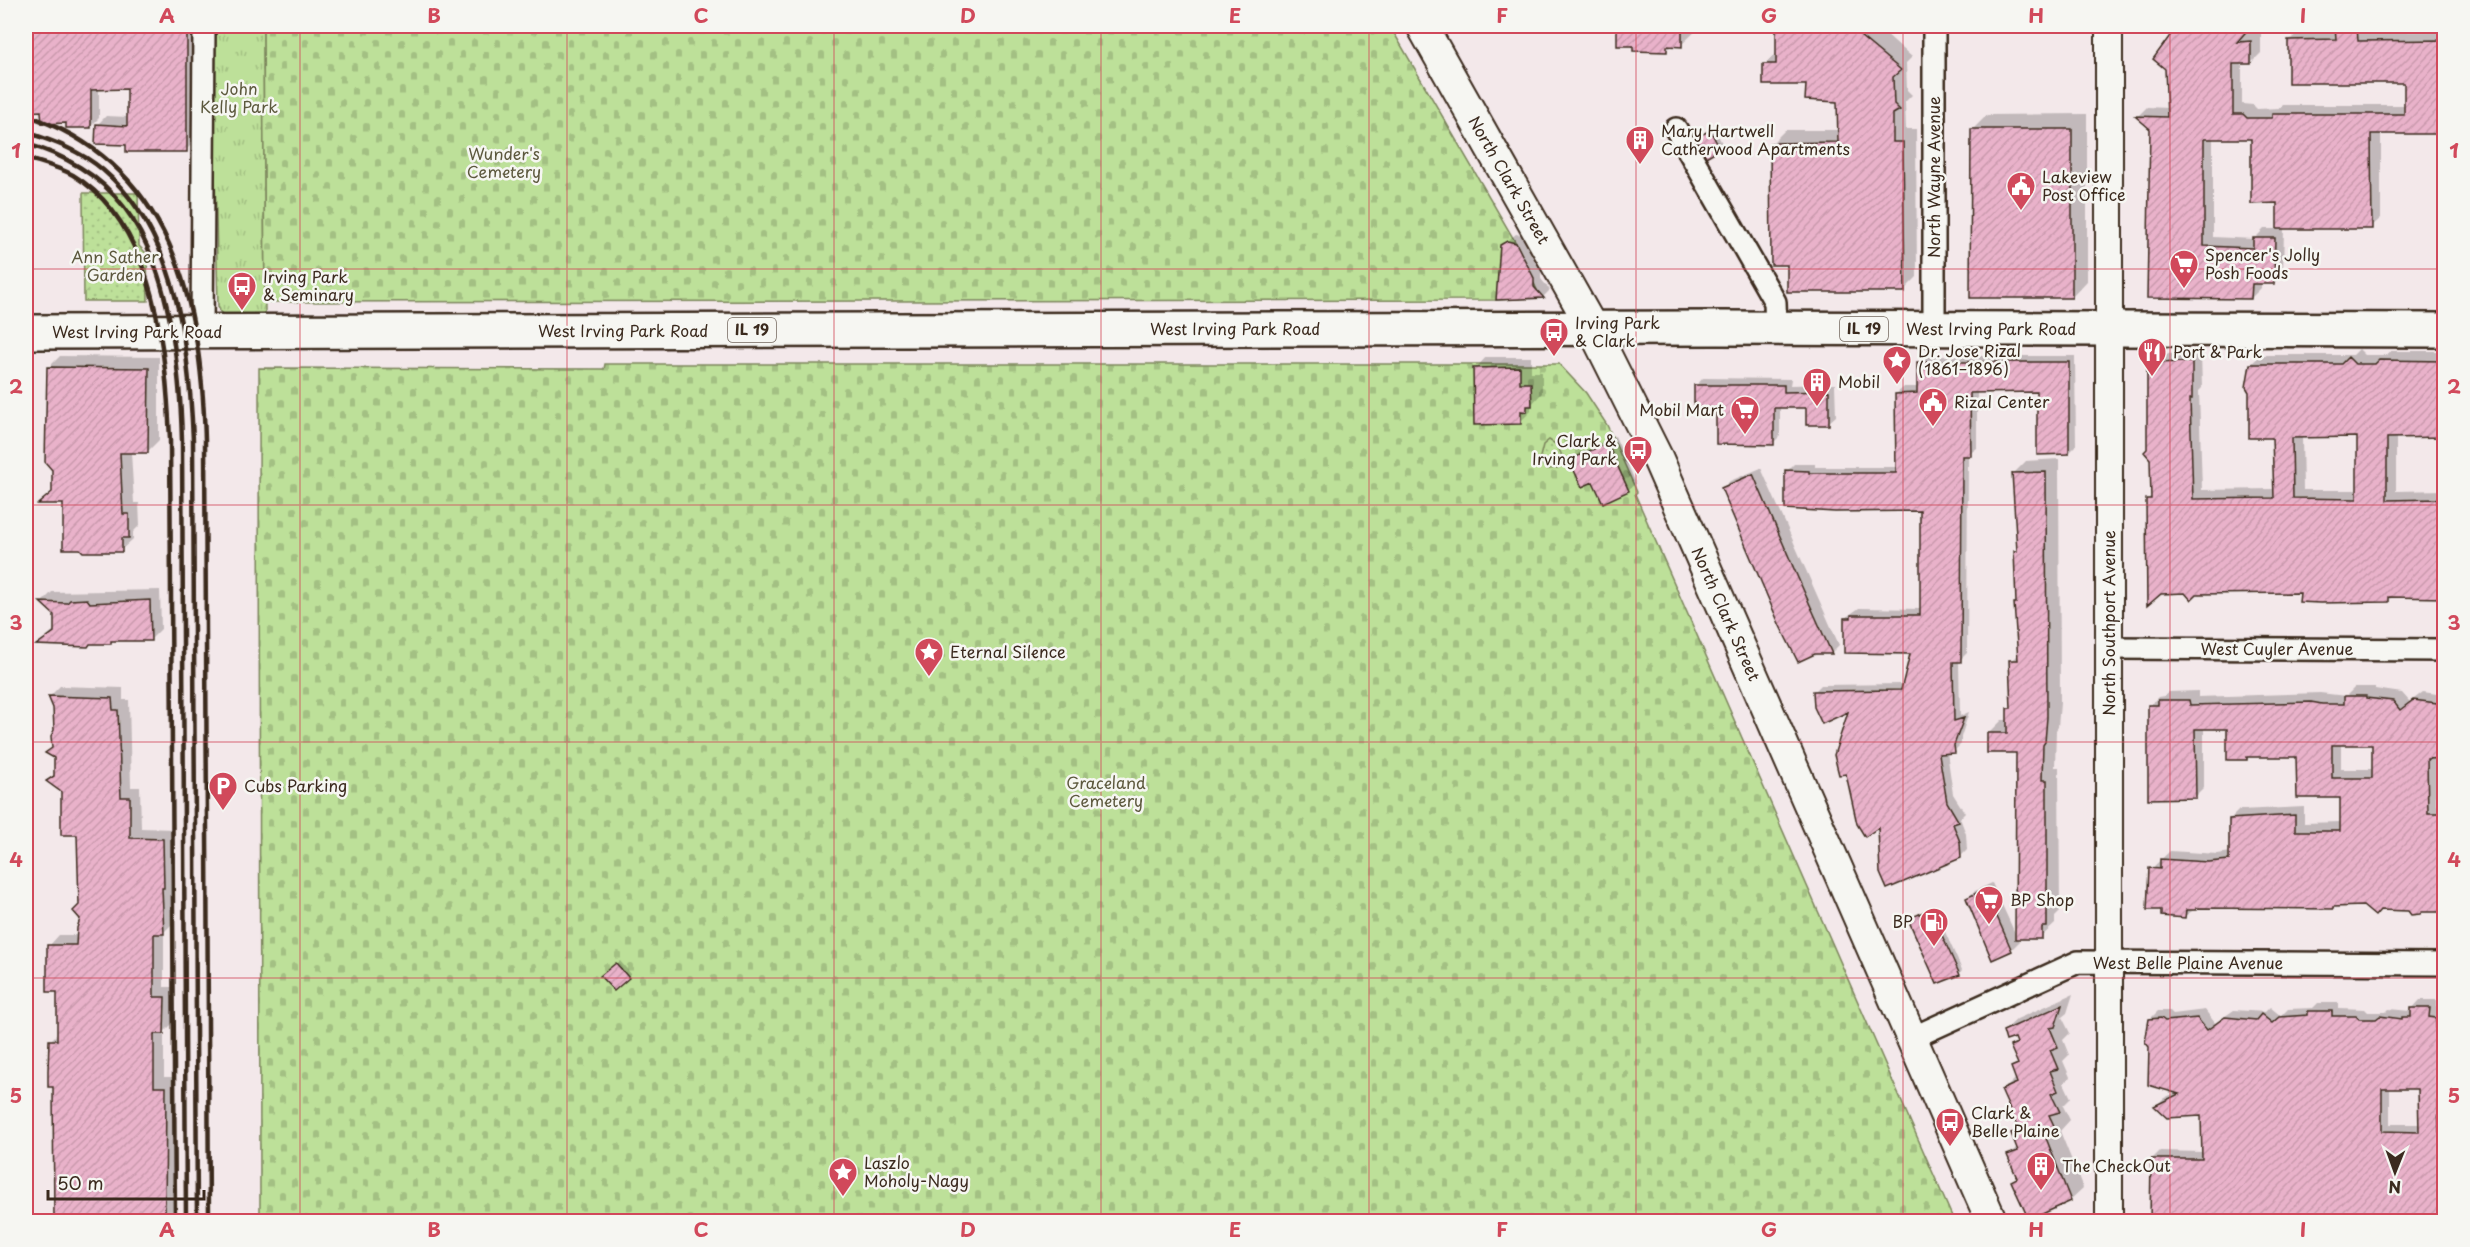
<svg xmlns="http://www.w3.org/2000/svg" width="2470" height="1247" font-family="'Playpen Sans',sans-serif">
<defs>
<pattern id="grass-tufts" width="24" height="20" patternUnits="userSpaceOnUse" patternTransform="scale(1.5)"><rect width="24" height="20" fill="#bde099"/><path d="M3 7l-1-3M5 7V3M7 7l1-3M15 17l-1-3M17 17v-4M19 17l1-3" fill="none" stroke="#a3c083"/></pattern>
<pattern id="cemetery-stones" width="16" height="16" patternUnits="userSpaceOnUse" patternTransform="scale(1.5)"><rect width="16" height="16" fill="#bde099"/><path d="M2 7V4a2 2 0 0 1 4 0v3zM10 15v-3a2 2 0 0 1 4 0v3z" fill="#a3c083"/></pattern>
<pattern id="garden-dots" width="8" height="8" patternUnits="userSpaceOnUse" patternTransform="scale(1.5)"><rect width="8" height="8" fill="#bde099"/><path d="M2 2h.1M6 6h.1" fill="none" stroke="#a3c083" stroke-width="1.8" stroke-linecap="round"/></pattern>
<pattern id="building-hatch" width="6" height="6" patternUnits="userSpaceOnUse" patternTransform="scale(1.5)"><rect width="6" height="6" fill="#e9b2ca"/><path d="M-1 1l2-2M0 6l6-6M5 7l2-2" fill="none" stroke="#c999ad"/></pattern>
</defs>
<rect width="100%" height="100%" fill="#f3e8ea"/>
<filter id="ink" filterUnits="userSpaceOnUse"><feTurbulence type="fractalNoise" baseFrequency=".0167" numOctaves="2"/><feDisplacementMap in="SourceGraphic" scale="12" xChannelSelector="R" yChannelSelector="G"/><feConvolveMatrix kernelMatrix="1 2 1 2 8 2 1 2 1" color-interpolation-filters="sRGB"/></filter>
<g filter="url(#ink)">
<path fill="url(#grass-tufts)" stroke="#7c855c" stroke-width="1.5" d="M215,26H263L265,314H224L220,312L218,306L215,170Z"/>
<path fill="url(#cemetery-stones)" stroke="#7c855c" stroke-width="1.5" d="M263,26H1390L1516,243L1537,290L1538,296L1535,298L1496,300L265,302Z
M605,364H1559L1586,393L1607,425L1637,492L1635,494L1954,1221H260L259,368L604,369Z"/>
<path fill="url(#garden-dots)" stroke="#7c855c" stroke-width="1.5" d="M83,193H138L139,246L147,254L148,301H84Z
M1549,440L1557,445L1563,458L1558,468L1548,469L1544,466L1540,457L1543,445Z"/>
<path fill="#0003" fill-rule="evenodd" d="M26,26H195L194,142L186,150L128,144L97,125L106,116L128,117V87L99,88V118L91,126L68,121L43,110L26,111Z
M1619,26H1701L1681,45H1672L1667,50L1635,45H1619Z
M1778,26H1902L1896,32H1884L1912,57L1906,63L1907,90L1912,95L1905,102L1906,129H1916L1917,277L1904,290L1788,263L1771,144L1785,130H1839V100L1764,65L1778,51Z
M2155,26H2261V53L2251,63H2242V104L2253,105L2257,109L2280,108L2283,105H2405V82L2289,41L2299,31H2336V26H2367V32L2433,31V26H2444V133H2381V218L2371,227L2284,228L2283,273L2274,283H2261V288L2251,298L2149,297L2151,128L2138,116L2147,107L2168,108L2175,30H2155ZM2213,138H2252L2278,202L2279,229H2264L2254,239L2213,237Z
M2087,114V281L2072,297L1972,130L1987,115Z
M1714,128L1723,145L1719,148L1701,135Z
M1516,234L1524,236L1541,270V279L1550,290L1543,297L1498,298L1501,246Z
M2359,349L2365,355H2386L2391,351H2444V436H2396V491L2444,490V596L2394,595L2388,601L2301,592L2148,499L2152,495L2151,458L2149,449V363L2158,354L2201,353L2202,388L2199,391L2202,490L2275,489L2274,437L2251,364L2261,355H2353ZM2302,436H2358L2359,490H2303Z
M60,356L159,357V440L147,452H131L134,503H139L140,525L133,532V539L121,550L53,491L48,368Z
M1925,356H2075L2076,446L2069,453L2039,391H1977V448L1968,455L1967,653L1959,661L1960,716L1969,712L1961,737V744L1954,751L1947,752L1953,794L1965,813L1960,818L1966,834L1967,850L1960,857L1880,825L1851,710L1814,692L1821,685L1904,684L1912,653L1845,618L1859,608L1922,609V510L1787,471L1794,464H1815V467H1897L1896,394L1904,387H1918V363Z
M1486,357H1531V372H1542V393L1531,405V411L1520,422L1475,369Z
M1703,378L1791,379L1790,385L1835,384L1836,416L1828,423L1807,406H1780V436L1773,443L1718,406L1696,386Z
M1615,436L1636,483L1628,490L1594,480L1571,460L1579,453Z
M2059,459L2060,703L2058,727L2056,730L2055,767H2059L2060,912L2055,917V924L2041,937L2018,752L1989,733L2002,720H2009L2008,709L2013,704L2011,661L2019,653L2015,551L2019,548L2013,474L2026,461Z
M1761,468L1839,645L1832,652L1815,653L1723,488L1730,481Z
M160,590L161,629L150,640L114,639L110,643H39L55,629L56,614L42,602L52,592Z
M60,686L123,688V700H129L131,787H140L141,828L173,829L174,922L164,932V987H175L174,1022L164,1032V1077H176V1222H56L54,1086L50,1041L59,1032V990L49,946L59,935H78L82,919L79,834L63,791L49,781L55,774L56,757L47,753L53,747L55,730L54,707L50,696Z
M2355,687H2375V689L2402,693L2410,702L2423,692L2444,695V765H2436V805H2444V910H2409L2364,905L2198,907L2185,916L2163,909L2151,869L2170,851L2218,854L2230,852V819L2239,810L2304,807V823L2341,822V796L2297,756H2249L2246,758L2228,728H2204V788L2195,797L2149,706L2158,697L2164,696L2169,692L2198,691V697L2320,693L2346,696ZM2341,744H2373L2374,769H2341Z
M1992,883L2019,942L2011,950L1967,898L1975,891Z
M1934,907L1962,970L1959,974L1910,919Z
M620,961L631,974L614,989L603,976Z
M2073,994L2067,1013L2062,1017L2070,1033L2063,1040L2069,1055L2063,1061L2070,1077L2064,1083L2071,1098L2063,1106L2070,1120L2060,1131L2083,1188L2070,1200L2013,1181L2018,1176L2009,1155L2018,1146L2013,1133L2019,1127L2003,1091L2016,1078L2013,1067L2019,1061L2012,1046L2018,1040L2016,1037L2004,1031L2017,1019Z
M2420,1000H2437V1010H2443L2444,1014V1222H2151L2152,1159L2160,1151L2203,1152L2202,1114L2156,1106L2164,1098L2177,1092L2150,1019L2158,1011H2170L2173,1014L2205,1010L2215,1023L2234,1010L2265,1012L2270,1007L2281,1016L2288,1009L2313,1008L2318,1003H2339V1008L2365,1009L2368,1012H2386L2389,1009L2410,1011ZM2390,1088H2420V1124H2390Z"/>
<path fill="url(#building-hatch)" stroke="#3b2a1e" stroke-width="1.5" fill-rule="evenodd" d="M26,26H187V152H126V145L95,144L96,124L127,126V89L91,90V128H66V123L42,124L41,111L26,112Z
M1617,26H1682V47L1667,46V52L1633,51V46H1617Z
M1776,26H1848L1901,70L1893,77L1894,104L1900,110L1893,114V142H1903L1905,292H1787V265H1771L1770,143L1838,142L1837,102L1805,100L1806,85H1763V64H1776Z
M2177,26H2251L2237,42L2251,41V64H2233V114H2243L2247,118H2272V114H2404V83H2288V40L2336,39L2335,26H2357L2358,41L2445,40V134H2371L2372,229H2277V203L2251,204V139H2204V246L2253,248V238H2275L2274,284H2252L2251,299L2147,298L2150,129L2135,116L2167,117L2165,69L2153,59Z
M1971,129H2072V298H1970Z
M1710,130L1720,149L1706,157L1696,138Z
M1507,241L1516,243L1534,278V287L1544,298L1496,300L1500,245Z
M2348,357L2355,364H2375L2379,360L2445,361V437L2387,438V500L2437,499V513H2445V598L2389,597V602L2320,603L2299,602L2300,593L2197,594L2191,600L2185,593L2161,594L2147,606L2146,499H2151L2150,459L2144,452L2147,449V363L2192,362V399H2190L2193,499L2274,498L2272,438H2249V392L2246,387L2250,364H2341ZM2357,437V499L2293,498L2292,438Z
M1917,362H2069V454L2037,455V392L1970,393L1971,456H1962L1961,662H1953L1954,721L1964,718L1954,745L1955,753L1939,754L1947,802L1959,822L1953,824L1960,842L1961,858L1887,889L1880,873L1878,828L1865,837L1857,824L1846,774L1839,775L1834,755L1848,712L1822,724L1814,707L1813,691L1901,690L1910,654L1844,653V618H1851V615H1920V511L1835,512L1785,509V470L1809,471V473H1896L1895,394L1917,393Z
M47,367L149,368L148,453H120L123,514H129V538H122V552H83L80,549H63V504H38L52,492V470L45,462Z
M1520,367V383H1531L1532,406H1527V412L1521,411V424L1474,425L1473,368Z
M1694,385H1784V392L1829,391V425H1806V408H1774V445L1716,444V408H1694Z
M1607,443L1629,491L1603,503L1593,482L1582,487L1569,460Z
M2046,472L2047,717L2045,742L2043,745L2042,780H2047V927H2042V939H2015L2016,753H1987V733H2007V708H2011L2009,660H2018L2014,603H2016L2014,551H2017L2012,473Z
M1753,474L1798,578L1832,654H1815L1798,662L1780,626L1721,488Z
M87,599L90,603L150,600L151,641H111V644H90L88,647L36,645L54,632V615L40,602L67,603L70,600Z
M48,696L112,698L113,710H118L121,797H130V838L163,839L164,888H162L164,934H154V997H165L164,1034H154V1087H166L165,1221H54L53,1087H48V1071L49,1040H57V992H47V945H76L77,928L80,919L73,911L79,905L77,835H61V792L46,781L54,776V758L45,753L52,748L51,736L54,730L53,708Z
M2344,696H2366V698L2393,701L2400,710L2413,700L2445,704V758L2427,759L2428,813H2445V912H2422L2420,914L2411,915L2408,911L2380,910L2375,916L2363,906L2333,907V909L2196,908V910H2186L2185,918L2161,916V910H2147L2149,868L2160,869V859L2208,862L2229,860V819L2295,815V831H2340V798H2297L2296,757H2247V760H2227V729H2195L2196,798L2148,799V705H2158V700H2189L2190,705L2311,702L2322,704H2344ZM2332,745H2372V778H2332Z
M1985,889L2012,951L1992,960L1966,898Z
M1930,909L1960,975L1937,984L1908,919Z
M616,963L629,978L614,991L600,976Z
M2062,1005L2055,1027L2050,1028L2058,1047L2050,1050L2058,1069L2050,1071L2058,1091L2051,1094L2060,1112L2049,1115L2058,1134L2046,1138L2071,1201L2029,1220L2011,1181L2017,1178L2007,1155L2018,1151L2011,1133L2019,1130L2001,1090L2017,1083L2011,1067L2018,1064L2010,1046L2017,1043L2015,1038L2006,1041L2003,1031Z
M2411,1008H2430L2429,1017L2436,1018L2439,1132H2445V1221H2150L2151,1159H2202L2201,1116L2167,1118L2154,1106L2179,1094L2148,1085L2149,1047L2145,1042L2149,1019L2161,1018L2165,1021L2197,1018L2207,1030L2225,1017L2256,1020L2261,1014L2272,1023L2279,1017L2308,1015V1011H2332V1016H2356L2359,1019H2376L2380,1016L2402,1019V1017H2411ZM2382,1089H2418L2419,1132L2382,1131Z"/>
<g fill="none" stroke-linecap="round" stroke-linejoin="round">
<g stroke="#3b2a1e" stroke-width="26">
<path id="minor" d="M1676,129L1775,302L1776,329
M1934,329V26
M202,332L204,26
M2109,648L2444,650
M1912,1038L2078,962L2444,964"/>
</g>
<g stroke="#3b2a1e" stroke-width="30">
<path id="tertiary" d="M2109,1222V26"/>
</g>
<g stroke="#3b2a1e" stroke-width="34">
<path id="secondary" d="M1422,26L1593,329L1658,459L1992,1222"/>
</g>
<g stroke="#3b2a1e" stroke-width="38">
<path id="primary" d="M26,332L1718,328L2444,330"/>
</g>
<use href="#minor" stroke="#f6f6f2" stroke-width="21"/>
<use href="#tertiary" stroke="#f6f6f2" stroke-width="26"/>
<use href="#secondary" stroke="#f6f6f2" stroke-width="30"/>
<use href="#primary" stroke="#f6f6f2" stroke-width="33"/>
<path stroke="#3b2a1e" stroke-width="4.5" d="M26,115C173,164 201,302 205,440L209,1222
M26,132C53,141 81,151 103,170C178,234 189,347 193,440L197,1222
M26,144C63,154 100,175 124,207C170,267 180,366 182,440L186,1222
M26,158C41,163 59,167 73,175C156,225 166,353 170,439L175,1222"/>
</g>
</g>
<path fill="none" stroke="#d1495b" stroke-width="1.5" stroke-opacity="0.55" d="M300,26V1222M567,26V1222M834,26V1222M1101,26V1222M1369,26V1222M1636,26V1222M1903,26V1222M2170,26V1222M26,269H2444M26,505H2444M26,742H2444M26,978H2444"/>
<defs>
<g id="building-pin" transform="scale(1.5)"><path d="M0 17L-7.5 6A9.5 9.5 0 1 1 7.5 6Z" fill="#d1495b" stroke="#f6f6f2"/><path d="M-4-6H4V6H1V3H-1V6H-4ZM-2.5-4.3h1.7v1.8h-1.7ZM.8-4.3h1.7v1.8H.8ZM-2.5-1h1.7V.8h-1.7ZM.8-1h1.7V.8H.8Z" fill="#fff"/></g>
<g id="civic-pin" transform="scale(1.5)"><path d="M0 17L-7.5 6A9.5 9.5 0 1 1 7.5 6Z" fill="#d1495b" stroke="#f6f6f2"/><path d="M-.6-6.5H3V-4.5H.6V-3L4-1V1h2V6H-6V1h2V-1L-.6-3ZM-1.2 2.5V6h2.4V2.5Z" fill="#fff"/></g>
<g id="supermarket-pin" transform="scale(1.5)"><path d="M0 17L-7.5 6A9.5 9.5 0 1 1 7.5 6Z" fill="#d1495b" stroke="#f6f6f2"/><path d="M-6-5.5h2.5l.6 2H6L4.5 2H-2.5L-4.4-4H-6ZM-1.5 3.2a1.3 1.3 0 1 0 .1 0ZM3 3.2a1.3 1.3 0 1 0 .1 0Z" fill="#fff"/></g>
<g id="bus-pin" transform="scale(1.5)"><path d="M0 17L-7.5 6A9.5 9.5 0 1 1 7.5 6Z" fill="#d1495b" stroke="#f6f6f2"/><path d="M-5-6H5V4H4V6H2V4H-2V6H-4V4H-5ZM-3.5-4V0h7V-4ZM-3.5 1.2v1.5H-2V1.2ZM2 1.2v1.5H3.5V1.2Z" fill="#fff"/></g>
<g id="restaurant-pin" transform="scale(1.5)"><path d="M0 17L-7.5 6A9.5 9.5 0 1 1 7.5 6Z" fill="#d1495b" stroke="#f6f6f2"/><path d="M-5-6h1v4h1v-4h1v4h1v-4h1v5L-1.5 .5V6h-2V.5L-5-1ZM5-6V6H3V1.5H1.5Q1.5-4 5-6Z" fill="#fff"/></g>
<g id="sight-pin" transform="scale(1.5)"><path d="M0 17L-7.5 6A9.5 9.5 0 1 1 7.5 6Z" fill="#d1495b" stroke="#f6f6f2"/><path d="M0-6L1.8-2.2L6-1.7L2.9 1.2L3.7 5.4L0 3.3L-3.7 5.4L-2.9 1.2L-6-1.7L-1.8-2.2Z" fill="#fff"/></g>
<g id="parking-pin" transform="scale(1.5)"><path d="M0 17L-7.5 6A9.5 9.5 0 1 1 7.5 6Z" fill="#d1495b" stroke="#f6f6f2"/><path d="M-3.5-5.5H1a3.5 3.5 0 0 1 0 7H-1V5.5H-3.5ZM-1-3.4V-.6H.8a1.4 1.4 0 0 0 0-2.8Z" fill="#fff"/></g>
<g id="fuel-pin" transform="scale(1.5)"><path d="M0 17L-7.5 6A9.5 9.5 0 1 1 7.5 6Z" fill="#d1495b" stroke="#f6f6f2"/><path d="M-5.5-6h7V0h2V4h1.3V-2.5L3-4.5l.8-.8L6-3V5H2.5V1h-1V6h-7ZM-4.2-4.7v3.2H.2V-4.7Z" fill="#fff"/></g>
</defs>
<g fill-rule="evenodd">
<use href="#building-pin" x="1640" y="140"/>
<use href="#civic-pin" x="2021" y="186"/>
<use href="#supermarket-pin" x="2184" y="264"/>
<use href="#bus-pin" x="242" y="286"/>
<use href="#bus-pin" x="1554" y="332"/>
<use href="#restaurant-pin" x="2152" y="352"/>
<use href="#sight-pin" x="1897" y="360"/>
<use href="#building-pin" x="1817" y="382"/>
<use href="#civic-pin" x="1933" y="402"/>
<use href="#supermarket-pin" x="1745" y="410"/>
<use href="#bus-pin" x="1638" y="450"/>
<use href="#sight-pin" x="929" y="652"/>
<use href="#parking-pin" x="223" y="786"/>
<use href="#supermarket-pin" x="1989" y="900"/>
<use href="#fuel-pin" x="1934" y="922"/>
<use href="#bus-pin" x="1950" y="1122"/>
<use href="#building-pin" x="2041" y="1166"/>
<use href="#sight-pin" x="843" y="1172"/>
</g>
<g text-anchor="middle" stroke-width="5" stroke-linejoin="round" paint-order="stroke">
<g fill="#f6f6f2" stroke="#73675e" stroke-width="1.5">
<rect x="1840" y="317" width="48" height="24" rx="4.5"/>
<rect x="728" y="318" width="48" height="24" rx="4.5"/>
</g>
<g font-size="15" font-weight="bold" fill="#3b2a1e">
<text x="1864" y="334">IL 19</text>
<text x="752" y="335">IL 19</text>
</g>
<g font-size="16" fill="#5c583d" stroke="#f6f6f2">
<text x="239" y="95">John<tspan x="239" dy="18">Kelly Park</tspan></text>
<text x="504" y="160">Wunder's<tspan x="504" dy="18">Cemetery</tspan></text>
<text x="115" y="263">Ann Sather<tspan x="115" dy="18">Garden</tspan></text>
<text x="1106" y="789">Graceland<tspan x="1106" dy="18">Cemetery</tspan></text>
</g>
<g font-size="16" fill="#3b2a1e" stroke="#f6f6f2" text-anchor="start">
<text x="1661" y="137">Mary Hartwell<tspan x="1661" dy="18">Catherwood Apartments</tspan></text>
<text x="2042" y="183">Lakeview<tspan x="2042" dy="18">Post Office</tspan></text>
<text x="2205" y="261">Spencer's Jolly<tspan x="2205" dy="18">Posh Foods</tspan></text>
<text x="263" y="283">Irving Park<tspan x="263" dy="18">&amp; Seminary</tspan></text>
<text x="1575" y="329">Irving Park<tspan x="1575" dy="18">&amp; Clark</tspan></text>
<text x="1918" y="357">Dr. Jose Rizal<tspan x="1918" dy="18">(1861–1896)</tspan></text>
<text x="2173" y="358">Port &amp; Park</text>
<text x="1838" y="388">Mobil</text>
<text x="1954" y="408">Rizal Center</text>
<text x="1724" y="416" text-anchor="end">Mobil Mart</text>
<text x="1617" y="447" text-anchor="end">Clark &amp;<tspan x="1617" dy="18">Irving Park</tspan></text>
<text x="950" y="658">Eternal Silence</text>
<text x="244" y="792">Cubs Parking</text>
<text x="2010" y="906">BP Shop</text>
<text x="1913" y="928" text-anchor="end">BP</text>
<text x="1971" y="1119">Clark &amp;<tspan x="1971" dy="18">Belle Plaine</tspan></text>
<text x="864" y="1169">Laszlo<tspan x="864" dy="18">Moholy-Nagy</tspan></text>
<text x="2062" y="1172">The CheckOut</text>
</g>
<g font-size="16" fill="#3b2a1e" stroke="#f6f6f2">
<text transform="translate(1934 177) rotate(-90)" y="6">North Wayne Avenue</text>
<text transform="translate(1509 180) rotate(60)" y="6">North Clark Street</text>
<text x="1235" y="335">West Irving Park Road</text>
<text x="1991" y="335">West Irving Park Road</text>
<text x="623" y="337">West Irving Park Road</text>
<text x="137" y="338">West Irving Park Road</text>
<text transform="translate(1726 614) rotate(66)" y="6">North Clark Street</text>
<text transform="translate(2109 623) rotate(-90)" y="6">North Southport Avenue</text>
<text x="2277" y="655">West Cuyler Avenue</text>
<text x="2188" y="969">West Belle Plaine Avenue</text>
</g>
</g>
<rect width="2470" height="1247" fill="none" stroke="#f6f6f2" stroke-width="66"/>
<g transform="translate(2395 1172) rotate(181)" stroke="#f6f6f2" stroke-width="4.5" paint-order="stroke">
<path d="M0-4.5L10 22L0 15L-10 22Z" fill="#3b2a1e"/>
<text y="-9" font-size="16" font-weight="bold" text-anchor="middle" fill="#3b2a1e">N</text>
</g>
<path d="M48 1190v9h156v-9" fill="none" stroke="#3b2a1e" stroke-width="3"/>
<text x="57" y="1190" font-size="18" fill="#3b2a1e" stroke="#f6f6f2" stroke-width="4.5" paint-order="stroke">50 m</text>
<rect x="33" y="33" width="2404" height="1181" fill="none" stroke="#d1495b" stroke-width="2"/>
<g font-size="20" text-anchor="middle" font-weight="bold" fill="#d1495b">
<text x="167" y="23">A</text>
<text x="434" y="23">B</text>
<text x="701" y="23">C</text>
<text x="968" y="23">D</text>
<text x="1235" y="23">E</text>
<text x="1502" y="23">F</text>
<text x="1769" y="23">G</text>
<text x="2036" y="23">H</text>
<text x="2303" y="23">I</text>
<text x="16" y="158">1</text>
<text x="2454" y="158">1</text>
<text x="16" y="394">2</text>
<text x="2454" y="394">2</text>
<text x="16" y="630">3</text>
<text x="2454" y="630">3</text>
<text x="16" y="867">4</text>
<text x="2454" y="867">4</text>
<text x="16" y="1103">5</text>
<text x="2454" y="1103">5</text>
<text x="167" y="1237">A</text>
<text x="434" y="1237">B</text>
<text x="701" y="1237">C</text>
<text x="968" y="1237">D</text>
<text x="1235" y="1237">E</text>
<text x="1502" y="1237">F</text>
<text x="1769" y="1237">G</text>
<text x="2036" y="1237">H</text>
<text x="2303" y="1237">I</text>
</g>
</svg>
